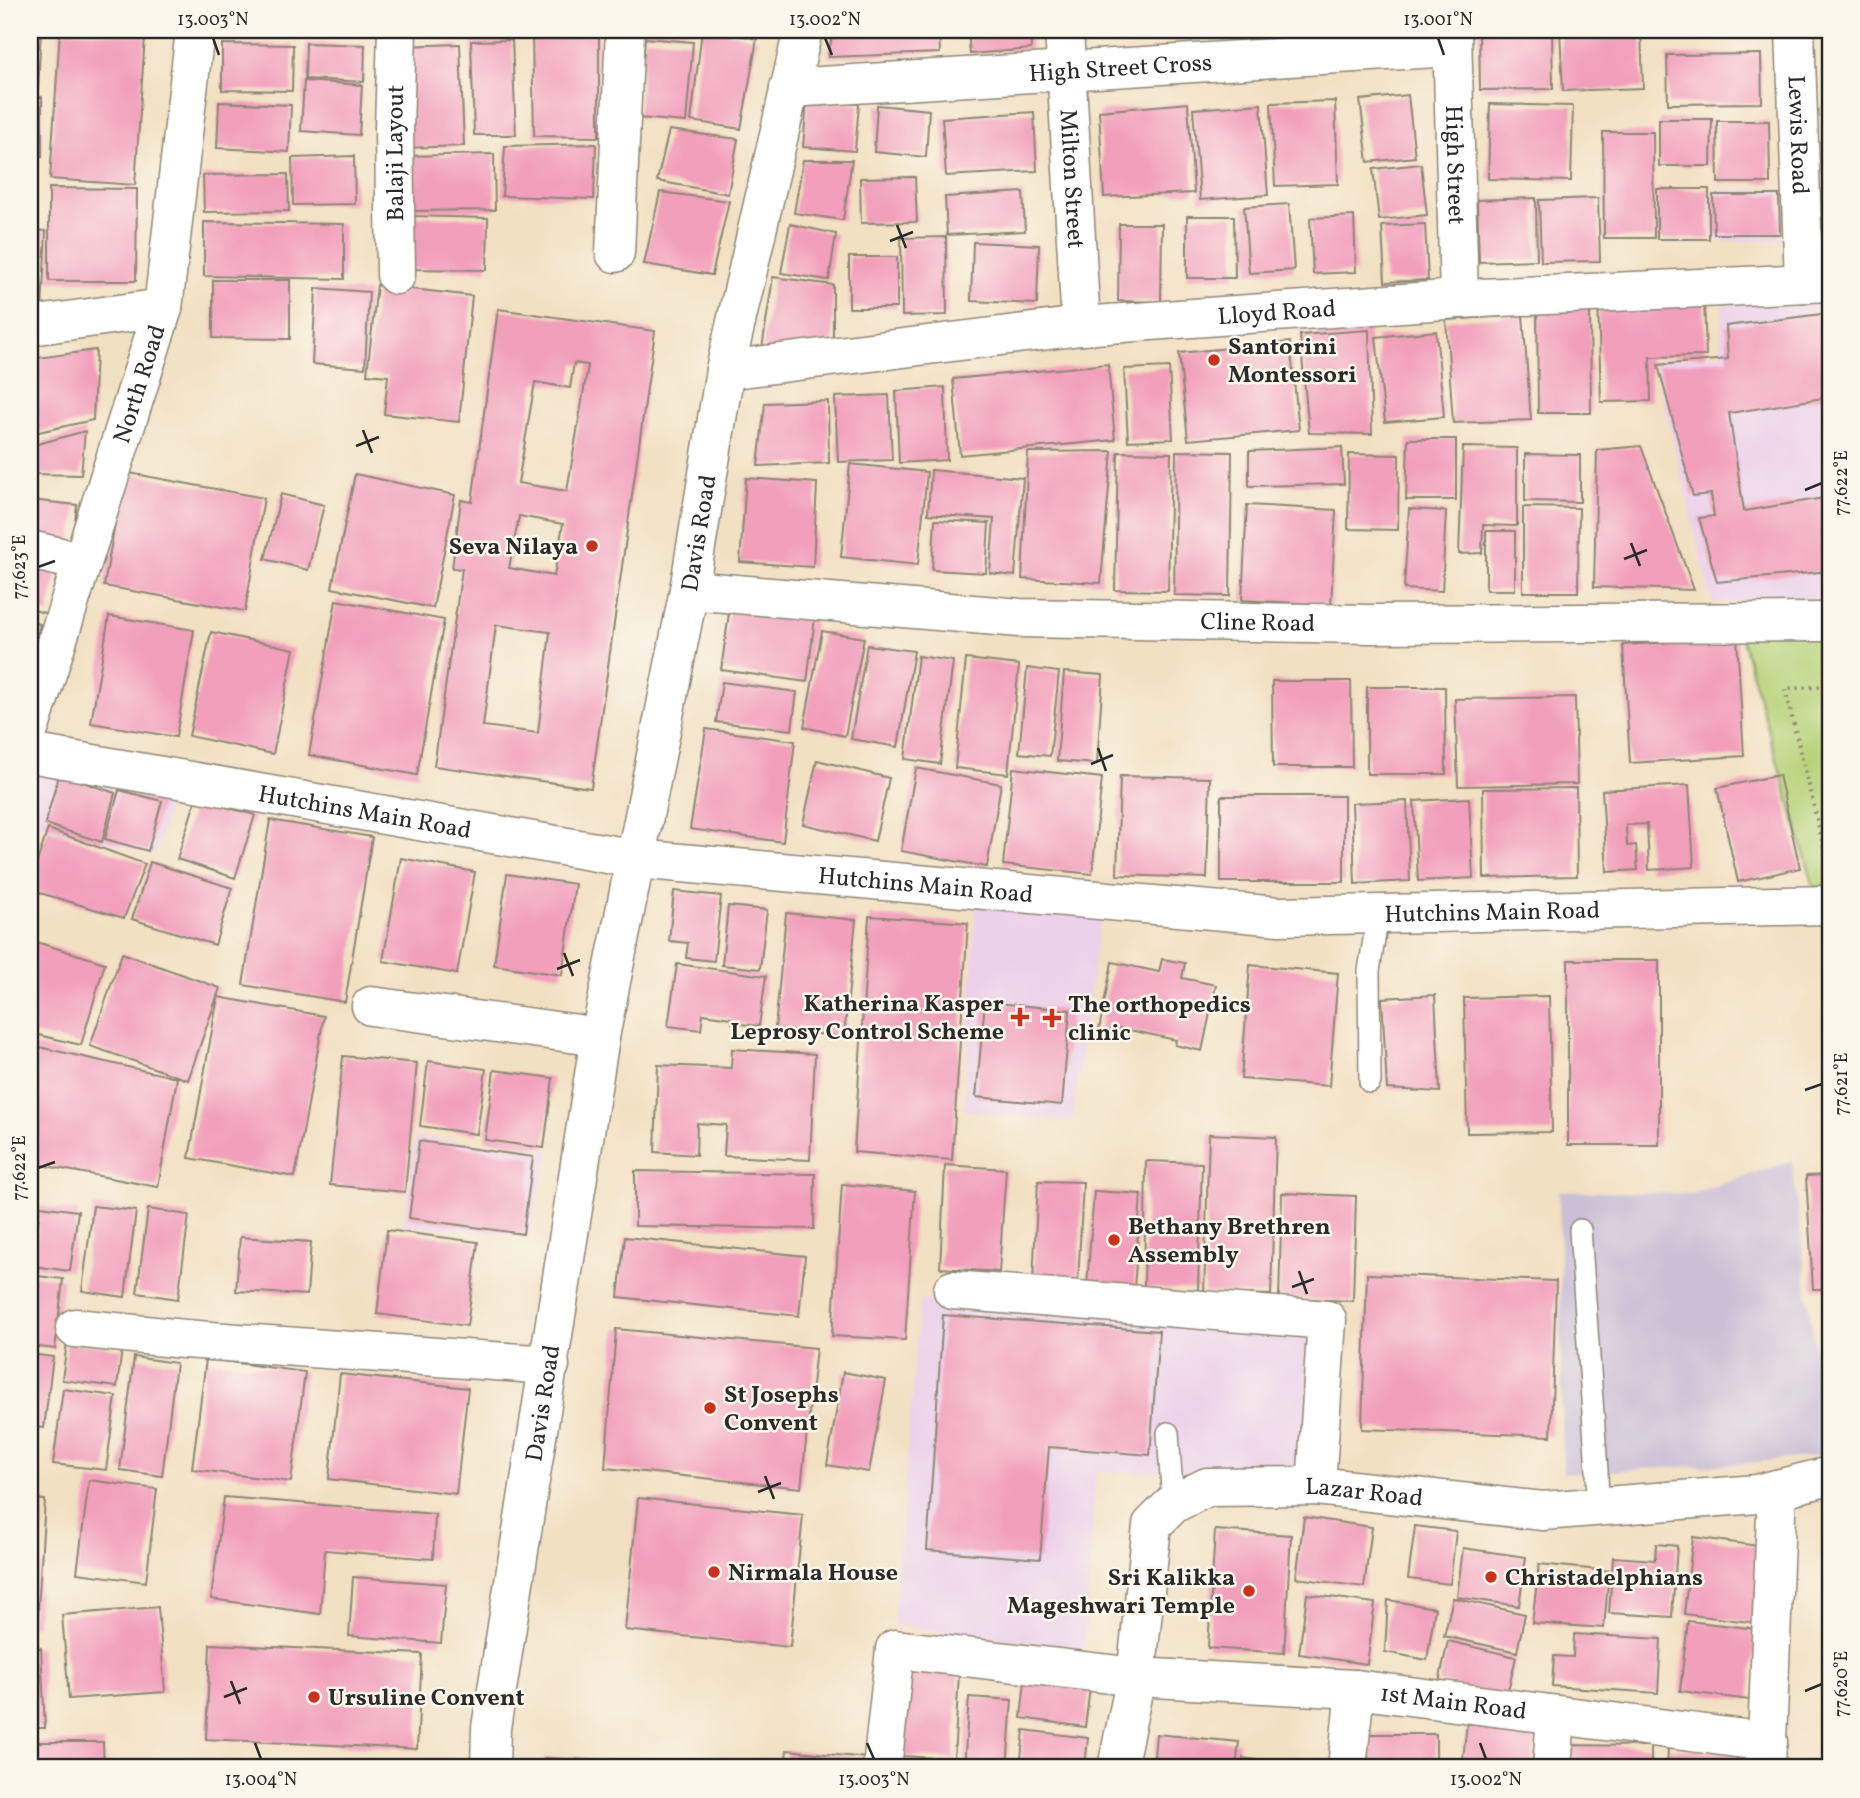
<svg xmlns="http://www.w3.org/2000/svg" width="1860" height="1798" font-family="Vollkorn,serif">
<rect width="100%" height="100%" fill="#fbf7ec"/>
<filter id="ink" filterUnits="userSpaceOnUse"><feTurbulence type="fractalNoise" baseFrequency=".0143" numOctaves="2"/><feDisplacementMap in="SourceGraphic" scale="14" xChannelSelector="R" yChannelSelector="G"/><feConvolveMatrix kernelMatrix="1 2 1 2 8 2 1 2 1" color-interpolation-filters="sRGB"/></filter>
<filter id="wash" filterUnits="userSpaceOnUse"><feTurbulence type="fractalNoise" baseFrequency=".00686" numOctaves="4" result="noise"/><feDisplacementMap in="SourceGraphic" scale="28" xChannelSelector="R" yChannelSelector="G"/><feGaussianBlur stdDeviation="1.57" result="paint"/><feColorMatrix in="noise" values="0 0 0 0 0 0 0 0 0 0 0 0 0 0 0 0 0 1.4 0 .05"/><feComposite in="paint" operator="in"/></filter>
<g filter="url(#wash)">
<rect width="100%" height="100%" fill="#f2e0c2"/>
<path fill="#ecd1ea" d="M1781,189L1783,241H1711V190Z
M1830,297V600L1712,603L1654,361L1721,355L1722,304Z
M30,765L173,787L155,855L30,823Z
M976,899L1101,911L1072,1121L964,1111Z
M415,1137L550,1151L528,1236L404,1225Z
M920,1299L1315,1328L1306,1474L1096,1471L1084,1650L893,1625Z"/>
<path fill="#cbbfd5" d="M1792,1161L1827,1455L1725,1465L1563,1473L1559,1191L1691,1194Z"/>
<path fill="#b5d177" stroke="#707e51" stroke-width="2" d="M1830,630V887H1814L1740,633Z"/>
<g id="blocks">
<path fill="#f29fbc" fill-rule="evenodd" d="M30,30H41L38,87H30Z
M60,30L145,36L135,185L50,179Z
M641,30H684V32L641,34Z
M702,30H718L757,39L741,129L691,121Z
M833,30H939L940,53L828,57Z
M968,30H1030L1031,49L970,54Z
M1102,30H1189V32L1102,37Z
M1479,30H1552L1553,89L1480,90Z
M1560,30H1641L1643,88L1563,91Z
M1705,30H1758V33L1705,32Z
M532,35H599V137L534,136Z
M645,38L693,42L686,122L638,118Z
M512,40L516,135H474L471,41Z
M306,43L365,45L364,82L305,79Z
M222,44L293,45L292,91L222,90Z
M460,44L464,146L405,148L401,46Z
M1761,54L1762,103L1668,104L1667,55Z
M304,81L362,85L359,135L301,131Z
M1408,95L1415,157L1368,162L1360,100Z
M30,97H42V157H30Z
M807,100L859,104L855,151L803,147Z
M1335,101L1338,184L1275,186L1271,103Z
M219,102L291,105L289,152L217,148Z
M1188,103L1194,193L1104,197L1099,111Z
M1261,104L1268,195L1200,200L1193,109Z
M1490,104L1573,106L1571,181L1488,179Z
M877,105L929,110L926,157L874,152Z
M1034,112L1037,171L946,176L942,118Z
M1659,119H1712L1711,166H1659Z
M1717,121H1769L1770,183H1718Z
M669,130L738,139L728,194L657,181Z
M1603,132H1653L1654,238H1604Z
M596,144L594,199L502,196L505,146Z
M494,154L495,210L406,211L404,156Z
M354,156L355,204L293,205L292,158Z
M803,160H852L843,220L794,213Z
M1421,164L1427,215L1379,220L1373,169Z
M30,166H35L32,228H30Z
M288,174L289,211L204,212L203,175Z
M915,177L917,222L861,223L860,178Z
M49,188L137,189L136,281H49Z
M1657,189H1709V239H1657Z
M660,192L729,201L712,275L644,264Z
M1023,192L1025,231L947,235L945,197Z
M1713,195H1779L1780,234H1714Z
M1536,198L1537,260L1479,262L1477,200Z
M1598,198L1600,261L1541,262L1539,200Z
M1289,204L1294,270L1249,273L1244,207Z
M410,216L488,218L487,270L408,269Z
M1187,216H1234L1235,278H1187Z
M1354,216L1356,272L1313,274L1310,218Z
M204,222L344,224V279L204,276Z
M790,224L836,234L829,280L781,273Z
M1119,224H1162L1161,302L1118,301Z
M1425,224L1428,280L1385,282L1382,226Z
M30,230L46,231L42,311H30Z
M946,237L947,315L902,316L901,238Z
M973,242L1039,245L1037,304L971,301Z
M849,257H897V308H849Z
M773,277L833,285V341L761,355Z
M213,280H290V339L213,338Z
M377,285L472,296L459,422L384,414L388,376L367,374Z
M316,288L369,292L365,368L312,364Z
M1704,298L1706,356L1650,357L1651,401L1601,402L1598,300Z
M1537,304H1590L1591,413H1538Z
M498,309L655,331L591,788L434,766L462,569L452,568L461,500L472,502ZM574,363L588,365L567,491L518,483L535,382L570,388ZM519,516L563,524L554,576L509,568ZM496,625L550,632L538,733L483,726Z
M1830,313V397L1729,413L1744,511L1830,497V571L1717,582L1699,518L1714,516L1711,494L1693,496L1658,365L1728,359L1726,326Z
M1523,315L1531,420L1453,423L1446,320Z
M1369,330L1372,434L1309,433L1300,335Z
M1436,331L1444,417L1385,422L1376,337Z
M1290,342L1299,430L1188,440L1179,353Z
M96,350L93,420L34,433L30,409V359Z
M1108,364L1115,440L960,455L953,379Z
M1169,367L1173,439L1128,441L1124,369Z
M945,387L947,460L899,463L896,391Z
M889,395L892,460L838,462L835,397Z
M828,401L829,463L758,466L765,403Z
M85,431L81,475L30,474V446Z
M1408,439H1456V500H1406Z
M1641,446L1694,590L1594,587L1597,450Z
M1342,447L1344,484L1249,486V451Z
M1463,447L1517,448V526L1483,525L1482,553L1459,554Z
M1112,451L1101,583L1022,579L1028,452Z
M1176,451L1232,452L1230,596L1174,595Z
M1118,452L1171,453L1168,591L1115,590Z
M1349,454L1399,455L1398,530L1348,529Z
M1525,454L1580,455V502L1525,501Z
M850,464L927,472L918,565L841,557Z
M931,470L1023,478L1015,576L990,573L994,519L928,514Z
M124,472L264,498L245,611L104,586Z
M355,474L455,495L433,608L332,588Z
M746,478L817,483L813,567L740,562Z
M281,494L324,505L308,570L265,559Z
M30,500L77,505L71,550L30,545Z
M1247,505L1336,510L1331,605L1242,600Z
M1523,507L1579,508L1578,592H1523Z
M1409,509L1446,511L1442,591L1404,589Z
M935,520L989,523L986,573L932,570Z
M1486,531H1515V590H1486Z
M30,556L60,562L48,614L30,609Z
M336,600L444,620L417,775L309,755Z
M730,606L815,617L807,682L721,670Z
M109,616L194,630L176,737L91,723Z
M30,622L40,624L31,662H30Z
M822,631L864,638L845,736L804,727Z
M211,632L294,649L273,754L189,736Z
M1737,638L1744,756L1630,763L1623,645Z
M867,645L914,651L898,747L851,739Z
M918,656L953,661L940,764L905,759Z
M966,659L1019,665L1008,774L955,768Z
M1027,668L1059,672L1050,756L1019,753Z
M1064,672L1103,675L1097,764L1057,761Z
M1272,681H1351L1352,767H1273Z
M722,682L797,692L792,730L716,722Z
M1367,687H1445L1446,774H1367Z
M1575,697L1577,784L1458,786L1455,699Z
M706,729L795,741L783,842L690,829Z
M817,760L889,778L875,841L803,824Z
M916,768L1001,784L987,867L901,851Z
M1013,768L1102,778L1092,874L1003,865Z
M59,774L115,793L102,842L45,824Z
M1779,775L1800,868L1738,882L1717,788Z
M1120,776L1210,778L1207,878L1117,875Z
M1689,785L1694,867L1649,870L1647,824L1626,825L1627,846L1636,845L1638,870L1607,872L1602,790Z
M1576,788L1577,876L1484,878L1483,789Z
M119,790L162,801L148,851L105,839Z
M1221,796H1344V882H1221Z
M1469,798L1473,878L1418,881L1414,801Z
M196,799L255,815L235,878L177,859Z
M1407,801L1410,881L1355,884L1352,803Z
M270,820L372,837L345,1002L243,985Z
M48,829L145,864L124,918L30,890V883Z
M401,858L475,872L457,974L383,961Z
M150,862L232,888L215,945L132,919Z
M507,874L575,884L562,975L494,965Z
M674,891L721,896L714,961L686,958L688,943L669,941Z
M728,906L767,910L760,969L722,965Z
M786,913L856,920L844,1037L775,1029Z
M869,916L968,923L952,1160L854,1152Z
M30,940L105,963L81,1045L30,1033Z
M122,953L220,988L188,1080L90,1046Z
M1162,959L1185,963L1182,978L1216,985L1202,1051L1175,1045L1176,1040L1120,1028L1119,1034L1099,1030L1112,962L1159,972Z
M1568,960H1659V1145H1568Z
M677,964L766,976L759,1026L732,1023V1018L703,1014L701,1030L668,1026Z
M1250,965L1338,973L1329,1086L1241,1079Z
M1435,995L1440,1092L1387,1089L1382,998Z
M1549,996L1552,1132L1467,1133L1464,998Z
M218,997L324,1016L295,1177L189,1158Z
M985,1002L1070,1010L1062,1105L976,1097Z
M30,1045L177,1078L158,1187L30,1163Z
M732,1049L815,1054L810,1160L724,1156L726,1125L697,1123L696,1155L655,1152L658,1065L731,1068Z
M343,1056L417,1063L405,1192L330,1185Z
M428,1061L486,1069L477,1134L420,1126Z
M494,1070L553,1078L544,1148L485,1140Z
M1209,1134L1276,1137L1271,1295L1204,1293Z
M419,1141L533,1157L523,1234L409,1218Z
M1146,1161L1202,1163L1198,1290L1144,1288Z
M945,1165L1006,1169L999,1272L940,1268Z
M635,1171L815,1174L814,1229L635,1226Z
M1830,1175V1289H1813L1806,1176Z
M1038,1181L1083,1182L1078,1283L1033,1281Z
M842,1184L915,1191L905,1340L832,1336Z
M1094,1191L1141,1194L1134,1290L1087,1286Z
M1282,1193L1356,1196L1353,1301L1279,1298Z
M40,1206L78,1211L70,1271L33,1266Z
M93,1206L136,1211L125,1297L82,1291Z
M148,1209L189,1215L178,1299L137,1293Z
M387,1230L478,1242L467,1326L377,1314Z
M240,1237L311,1242L307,1295L236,1291Z
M625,1237L805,1256L799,1316L618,1297Z
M1367,1274L1556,1281L1551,1436L1362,1429Z
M30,1275L63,1279L55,1349L30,1346Z
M1826,1297H1830V1351H1824Z
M943,1315L1159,1331L1150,1455L1049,1447L1040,1559L927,1550Z
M616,1329L816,1348L801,1488L605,1468Z
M67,1342L122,1349L117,1387L62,1380Z
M30,1354L53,1357L44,1428L30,1426Z
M134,1357L176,1363L162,1476L120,1470Z
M206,1359L305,1372L291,1482L192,1469Z
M843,1372L886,1380L869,1472L827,1465Z
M340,1374L468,1388L456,1494L329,1479Z
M63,1389L116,1396L106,1470L53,1464Z
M89,1480L157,1489L146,1582L77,1573Z
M224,1497L435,1514L433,1559L325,1550L320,1614L211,1599Z
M638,1498L803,1515L790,1647L625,1630Z
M30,1499L45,1500L37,1626H30Z
M1304,1517L1372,1527L1364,1587L1296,1578Z
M1415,1526L1456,1531L1450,1584L1408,1579Z
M1215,1530L1291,1535L1284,1653L1208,1648Z
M1693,1537L1766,1547L1757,1623L1684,1614Z
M1656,1544L1677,1546L1672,1617L1609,1613L1613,1557L1655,1560Z
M1463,1548L1526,1557L1519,1606L1457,1597Z
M1539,1564L1609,1571L1604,1628L1532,1623Z
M353,1577L446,1584L441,1643L349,1636Z
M1307,1594L1375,1603L1367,1664L1299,1654Z
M1453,1598L1525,1614L1517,1652L1444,1636Z
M1388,1600L1435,1608L1427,1660L1385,1652Z
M158,1607L165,1692L69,1699L62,1615Z
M1688,1621L1757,1629L1749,1700L1680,1691Z
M1574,1634L1661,1639L1658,1693L1552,1686L1554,1656L1573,1657Z
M1448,1641L1516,1657L1506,1699L1439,1682Z
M210,1644L422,1654L417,1749L206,1739Z
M30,1647L41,1648L45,1728H30Z
M904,1670L959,1673L954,1759L900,1756Z
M1026,1672L1091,1680L1085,1727L1021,1718Z
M969,1697L1012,1700L1007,1768H964Z
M1467,1723L1536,1731L1532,1768H1462Z
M1024,1730L1088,1738L1085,1768H1020Z
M1156,1734L1239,1742L1236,1768H1153Z
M1368,1734H1436V1768H1368Z
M30,1742H103L104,1768H30Z
M1561,1745L1651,1746V1768H1561Z
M1668,1748L1737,1752V1768H1667Z
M787,1750L866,1758L864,1768H785Z
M544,1758L687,1765L686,1768H544Z
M1243,1758L1304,1767L1303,1768H1241Z"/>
</g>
</g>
<g filter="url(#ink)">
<use href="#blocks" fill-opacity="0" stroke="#8e8676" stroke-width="2"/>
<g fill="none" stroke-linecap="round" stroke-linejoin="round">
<g stroke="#8e8676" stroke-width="24">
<path id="service" d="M1370,1082L1369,971L1378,914
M1580,1230L1597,1470L1598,1507
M1168,1433L1173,1504"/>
</g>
<g stroke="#8e8676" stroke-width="41">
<g id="minor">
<path id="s1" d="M1064,30L1081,326"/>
<path id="s2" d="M1452,30L1459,299"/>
<path id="s3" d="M1795,30L1804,283"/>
<path id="s4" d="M789,88L1452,47"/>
<path d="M615,253L625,30"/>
<path id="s5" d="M396,275L394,128L397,30"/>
<path d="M30,326L163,308"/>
<path id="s6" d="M725,370L1081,326L1459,299L1830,282"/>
<path d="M30,550L82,562"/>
<path id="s7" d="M689,590L1020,618L1371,624L1830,622"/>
<path id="s8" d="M30,727L163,308L195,30"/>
<path d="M371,1006L600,1037"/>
<path d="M953,1290L1327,1320L1316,1486"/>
<path d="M75,1328L184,1339L550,1365"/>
<path d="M1766,1766L1777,1489"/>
<path id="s9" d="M882,1768L895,1649L1136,1677L1355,1689L1768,1742"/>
<path d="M1347,1768L1355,1689"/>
<path d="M1552,1768L1556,1716"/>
</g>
</g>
<g stroke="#8e8676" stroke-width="41">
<g id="tertiary">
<path id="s10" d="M30,753L636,859L1279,916L1830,905"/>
<path id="s11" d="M490,1768L491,1728L600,1037L689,590L725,370L803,30"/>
<path id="s12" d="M1117,1768L1136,1677L1152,1525L1173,1504L1207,1487L1316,1486L1543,1511L1757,1494L1830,1476"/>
</g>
</g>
<path stroke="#8e8676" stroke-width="4.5" stroke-dasharray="2 5" stroke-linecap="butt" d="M1829,868L1785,689L1830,686"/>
<use href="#service" stroke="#fff" stroke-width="21"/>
<use href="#minor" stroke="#fff" stroke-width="38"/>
<use href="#tertiary" stroke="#fff" stroke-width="38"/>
</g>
</g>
<path fill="none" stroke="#2b2b2b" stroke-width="2.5" d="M213,38L219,55M825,38L832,55M1438,38L1444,55M897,225L906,248M890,241L913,232M363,430L372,453M356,446L379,437M1805,490L1822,483M1631,543L1640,566M1624,559L1647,550M38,567L55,561M1098,748L1106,771M1091,764L1113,755M564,953L573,976M557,969L580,960M1805,1090L1822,1084M38,1168L55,1162M1299,1271L1307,1294M1292,1287L1314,1279M765,1476L774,1499M758,1492L781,1483M231,1681L240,1704M1805,1691L1822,1684M224,1697L247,1688M255,1743L261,1759M867,1743L874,1759M1480,1743L1486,1759"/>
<g fill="#c8321e" stroke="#fbf7ec" stroke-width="2.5">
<circle cx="1214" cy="360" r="7"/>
<circle cx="592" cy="546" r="7"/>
<path d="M1016.5 1006.5h7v7h7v7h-7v7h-7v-7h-7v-7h7z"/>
<path d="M1048.5 1007.5h7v7h7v7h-7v7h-7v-7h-7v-7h7z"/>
<circle cx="1114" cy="1240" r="7"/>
<circle cx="710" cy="1408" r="7"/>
<circle cx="714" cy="1572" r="7"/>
<circle cx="1491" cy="1577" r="7"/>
<circle cx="1249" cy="1591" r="7"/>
<circle cx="314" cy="1697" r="7"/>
</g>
<g text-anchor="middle" stroke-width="5" stroke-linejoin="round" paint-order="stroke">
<g font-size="24" fill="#2b2b2b" stroke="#fbf7ec">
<text dy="8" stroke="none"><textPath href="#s4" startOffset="332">High Street Cross</textPath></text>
<text dy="8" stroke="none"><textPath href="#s3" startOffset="105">Lewis Road</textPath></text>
<text dy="8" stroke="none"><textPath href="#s5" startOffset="122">Balaji Layout</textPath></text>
<text dy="8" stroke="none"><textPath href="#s2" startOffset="135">High Street</textPath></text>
<text dy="8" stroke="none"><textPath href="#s1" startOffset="149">Milton Street</textPath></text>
<text dy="8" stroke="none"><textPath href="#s6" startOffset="555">Lloyd Road</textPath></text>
<text dy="8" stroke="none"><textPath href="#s8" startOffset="360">North Road</textPath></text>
<text dy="8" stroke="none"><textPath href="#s11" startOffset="1253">Davis Road</textPath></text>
<text dy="8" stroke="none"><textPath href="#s7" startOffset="570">Cline Road</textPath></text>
<text dy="8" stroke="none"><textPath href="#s10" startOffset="340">Hutchins Main Road</textPath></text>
<text dy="8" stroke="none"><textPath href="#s10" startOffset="906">Hutchins Main Road</textPath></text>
<text dy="8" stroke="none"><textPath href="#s10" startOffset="1474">Hutchins Main Road</textPath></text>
<text dy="8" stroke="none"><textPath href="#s11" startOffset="369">Davis Road</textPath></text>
<text dy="8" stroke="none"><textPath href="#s12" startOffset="471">Lazar Road</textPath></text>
<text dy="8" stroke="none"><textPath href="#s9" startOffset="681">1st Main Road</textPath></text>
</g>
<g font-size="24" font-weight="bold" fill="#2b2b2b" stroke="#fbf7ec" text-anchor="start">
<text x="1228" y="354">Santorini<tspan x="1228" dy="28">Montessori</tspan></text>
<text x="578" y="554" text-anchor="end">Seva Nilaya</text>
<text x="1004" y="1011" text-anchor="end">Katherina Kasper<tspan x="1004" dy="28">Leprosy Control Scheme</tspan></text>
<text x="1068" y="1012">The orthopedics<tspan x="1068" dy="28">clinic</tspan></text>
<text x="1128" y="1234">Bethany Brethren<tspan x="1128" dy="28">Assembly</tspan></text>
<text x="724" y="1402">St Josephs<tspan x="724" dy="28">Convent</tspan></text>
<text x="728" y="1580">Nirmala House</text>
<text x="1235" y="1585" text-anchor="end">Sri Kalikka<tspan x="1235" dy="28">Mageshwari Temple</tspan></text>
<text x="1505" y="1585">Christadelphians</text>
<text x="328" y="1705">Ursuline Convent</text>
</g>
</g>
<rect width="1860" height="1798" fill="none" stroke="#fbf7ec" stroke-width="77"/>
<rect x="38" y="38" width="1784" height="1721" fill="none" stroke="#2b2b2b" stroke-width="2.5"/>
<g font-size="18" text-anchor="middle" fill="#2b2b2b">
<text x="213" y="25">13.003°N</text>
<text x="825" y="25">13.002°N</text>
<text x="1438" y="25">13.001°N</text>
<text transform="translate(1841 483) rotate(-90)" y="6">77.622°E</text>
<text transform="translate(19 567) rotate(-90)" y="6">77.623°E</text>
<text transform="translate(1841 1084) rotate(-90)" y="6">77.621°E</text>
<text transform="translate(19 1168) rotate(-90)" y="6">77.622°E</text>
<text transform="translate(1841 1684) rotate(-90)" y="6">77.620°E</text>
<text x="261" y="1785">13.004°N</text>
<text x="874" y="1785">13.003°N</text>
<text x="1486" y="1785">13.002°N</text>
</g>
</svg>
